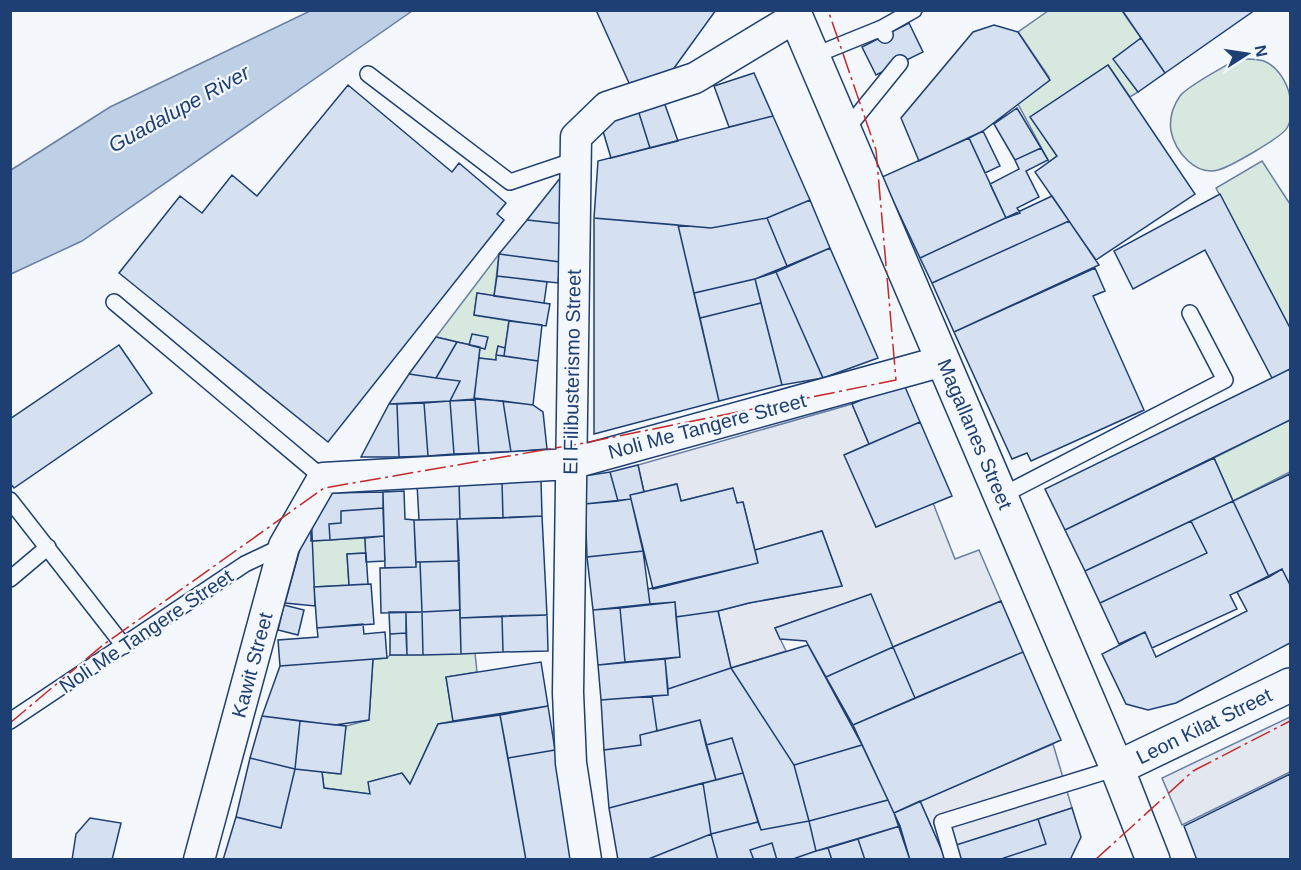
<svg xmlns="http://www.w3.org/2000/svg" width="1301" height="870" font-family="Helvetica,sans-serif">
<rect width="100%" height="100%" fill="#f4f7fb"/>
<path fill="#d7e8df" stroke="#687fa3" stroke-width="1.5" d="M1048,11H1122L1141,38L1114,59L1138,92L1130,97L1108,65L1031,117L1057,156L1049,162L1018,104L1049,77L1018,32Z
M1237,59C1246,59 1255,58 1264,61C1286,70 1299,107 1287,128C1282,137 1230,167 1218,170C1195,176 1175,151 1171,131C1169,118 1173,106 1180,96C1187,86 1224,67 1237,59Z
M1262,161L1290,204V329L1216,188Z
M499,254L494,296L477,293L474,315L509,321L505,348L498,347L496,360L479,358L480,347L436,337Z
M1290,420V472L1233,501L1214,458Z
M365,538L366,553L347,554L349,585L314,587L311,541Z
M475,653L477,672L446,677L453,721L438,724L410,784L402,773L369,782L370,794L324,788L322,772L338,774L346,726L369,720L373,659L387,658L390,655Z"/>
<path fill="#e3e8f0" stroke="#687fa3" stroke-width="1.5" d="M852,404L869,444L845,455L876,527L933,503L955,559L979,550L1001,601L893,647L849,603L775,628L786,651L731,668L718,611L749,603L842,586L822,531L755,550L743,502L737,503L733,489L681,501L676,484L644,492L638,465Z
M1290,717V772L1182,825L1162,778Z
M1053,744L1072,808L1038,819L961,859L946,860L920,801Z"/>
<path fill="#bed0e5" stroke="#687fa3" stroke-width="1.5" d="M310,11H412L82,241L11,274V170L110,107Z"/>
<path fill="#d5e0f0" stroke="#1d3f73" stroke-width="1.5" d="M596,10H716L669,75L629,83Z
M1122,10H1255L1165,73Z
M909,23L923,52L876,75L862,47Z
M994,25L1018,32L1050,80L983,131L919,161L901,118L973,32Z
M1141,38L1165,73L1138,92L1113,59Z
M1108,65L1195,194L1096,260L1035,172L1057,156L1030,117Z
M754,73L773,116L729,127L714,86Z
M348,85L452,172L459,163L506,203L497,214L504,220L328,442L119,273L180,196L202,213L232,175L257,196Z
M664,102L678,141L650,148L638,110Z
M1017,108L1041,148L1015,160L994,124Z
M638,110L650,148L611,158L600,121Z
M773,116L810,200L767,218L711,228L594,218L598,161Z
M983,131L1000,166L985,173L969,138Z
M969,138L1006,218L920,258L882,177Z
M1041,148L1048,160L1026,171L1039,197L1017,208L1020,213L1006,218L990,184L1019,169L1015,160Z
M561,177L564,224L527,220Z
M1220,194L1290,328V369L1272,378L1205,250L1133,289L1114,251Z
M1052,196L1069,221L932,283L920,258Z
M810,200L830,248L787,266L767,218Z
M594,218L678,225L719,401L594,434Z
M767,218L787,266L755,279L694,293L678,225L711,228Z
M527,220L564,224L560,262L499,254Z
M1069,221L1099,265L954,332L932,283Z
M830,248L878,358L823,378L776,272Z
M499,254L560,262L558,283L497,276Z
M1095,268L1105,291L1093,296L1144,410L1031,461L1027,453L1012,459L954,332Z
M776,272L823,378L782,385L755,279Z
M497,276L547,282L544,303L494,296Z
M755,279L761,303L700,318L694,293Z
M477,293L550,304L546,326L474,315Z
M761,303L782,385L719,401L700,318Z
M509,321L542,325L538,361L504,356Z
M472,334L488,337L485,349L469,345Z
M436,337L457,342L436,378L409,374Z
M457,342L480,347L474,400L450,401L460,381L436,378Z
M119,345L152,393L14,488L10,483V419Z
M498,346L505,348L504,356L496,355Z
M496,355L538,361L533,405L474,398L479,358L496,360Z
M1290,369V420L1065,530L1045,489Z
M409,374L436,378L460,381L450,401L389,404Z
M903,382L920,422L869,444L852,404Z
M475,399L503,401L511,452L479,453Z
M475,399L479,453L454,454L450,401Z
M450,401L454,454L428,456L424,403Z
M503,401L533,405L543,412L547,449L511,452Z
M424,403L428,456L399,457L397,404Z
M389,404H397L399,457H361Z
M920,422L952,496L876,527L844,455Z
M1214,458L1233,501L1085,571L1065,530Z
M638,465L644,492L630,495L631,499L618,501L610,472Z
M610,472L618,501L585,504L584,476Z
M1290,474V585L1282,569L1269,577L1233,501Z
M541,480L542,516L503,518L502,482Z
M502,482L503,518L460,519L459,483Z
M459,483L460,519L419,520L417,484Z
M677,484L681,501L733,488L737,503L743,502L758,563L653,589L630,495Z
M404,491L405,519L414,520L416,567L385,568L383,492Z
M383,492V508L341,511V523L329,524L330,540L311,541V509L330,493Z
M631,499L643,551L587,557L585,504Z
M1233,501L1269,577L1230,595L1237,609L1152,648L1145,632L1119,644L1100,603L1207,553L1191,521Z
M383,508L384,536L330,540L329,524L341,523V511Z
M311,509L315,606L285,603Z
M542,516L547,615L460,618L457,519Z
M457,519L459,561L416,562L414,520Z
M1191,521L1207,553L1100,603L1085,571Z
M822,531L842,586L749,603L718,611L676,617L675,602L650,604L648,589L758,563L755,550Z
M384,536L385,561L366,562L365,538Z
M643,551L650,604L593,610L587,557Z
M366,553L368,584L349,585L347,554Z
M459,561L460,610L422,612L420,562Z
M416,562H420L422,612L381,613L380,568L416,567Z
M1282,569L1290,585V643L1176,703L1148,710L1126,704L1102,654L1145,632L1156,657L1247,611L1237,592Z
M371,584L374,624L317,628L314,587Z
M871,594L893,647L826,677L806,641L780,639L775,628Z
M1001,601L1023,652L915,698L893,647Z
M675,602L680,657L625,662L620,608Z
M284,605L304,610L298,635L278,630Z
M620,608L625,662L598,665L593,610Z
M460,610L461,654L423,655L422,612Z
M718,611L731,668L668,689L665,659L680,657L676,617Z
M389,612H406V633L390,634Z
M406,612H422L423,655H407Z
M547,615L548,651L503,652L502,616Z
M502,616L503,652L461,654L460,618Z
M363,624L364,634L385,632L387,658L280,666L278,640L318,637L317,628Z
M406,633L407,655H390V634Z
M808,645L862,745L794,765L731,668Z
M893,647L915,698L853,725L826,677Z
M1023,652L1061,740L894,813L853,725Z
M373,659L369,720L335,725L262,716L280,666Z
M665,659L668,695L601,700L598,665Z
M541,662L548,706L453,721L446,677Z
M731,668L794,765L809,821L761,830L732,738L706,745L700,720L657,731L652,696L668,695V689Z
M652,696L657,731L640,735L641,745L604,750L601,700Z
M548,706L555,750L508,758L500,715Z
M500,715L526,860H223L236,817L281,828L295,769L322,772L324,788L370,794L368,782L402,773L410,784L438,724Z
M262,716L300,721L295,769L250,758Z
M700,720L716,780L609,808L604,750L641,745L640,735Z
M300,721L346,726L341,774L295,769Z
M732,738L743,773L716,780L706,745Z
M862,745L888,800L809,821L794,765Z
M555,750L575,860H526L508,758Z
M250,758L295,769L281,828L236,817Z
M743,773L758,822L711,834L703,783Z
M1290,774V860H1197L1184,826Z
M703,783L711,834L646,860H618L609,808Z
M888,800L900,826L816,851L809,821Z
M920,801L946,860H910L894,813Z
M1072,808L1081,837L1070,860H998L1046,844L1038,819Z
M90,818L121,823L112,860H72L76,834Z
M1038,819L1046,844L998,860H961L956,845Z
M809,821L816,851L790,860H777L772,843L750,850L754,860H718L711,834L758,822L761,830Z
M900,826L910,860H865L858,839Z
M711,834L718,860H646Z
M858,839L865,860H832L828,848Z
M772,843L777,860H754L750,850Z
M828,848L832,860H790L816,851Z"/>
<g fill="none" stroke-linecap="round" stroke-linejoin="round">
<g stroke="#1d3f73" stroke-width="18">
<path id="service" d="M882,28L914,10
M813,56L882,28L885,35
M368,74L510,182L575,160
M845,131L900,63
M114,302L323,478
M1001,496L1225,380L1190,313
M10,500L124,646
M10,579L48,547
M10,721L245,564L283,546
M953,860L942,822L1117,768"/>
</g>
<g stroke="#1d3f73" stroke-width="33">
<path id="minor" d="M199,860L284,546L323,478L570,464L943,361
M586,860L571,763L568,693L576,137L607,107L695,78L796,17"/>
</g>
<g stroke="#1d3f73" stroke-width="36">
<path id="tertiary" d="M793,10L1117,768L1153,860
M1117,768L1290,685"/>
</g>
<use href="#service" stroke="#f4f7fb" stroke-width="15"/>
<use href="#minor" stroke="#f4f7fb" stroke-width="30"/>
<use href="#tertiary" stroke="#f4f7fb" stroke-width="33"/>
<path stroke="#c62828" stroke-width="1.5" stroke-dasharray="21 4.5 3 4.5" stroke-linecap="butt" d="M10,723L103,645L324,488L584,443L896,380L876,150L828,10
M1095,860L1193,771L1290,721"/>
</g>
<g text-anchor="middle" stroke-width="4.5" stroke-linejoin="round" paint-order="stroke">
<g font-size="20" fill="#1d3f73" stroke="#f4f7fb">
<text transform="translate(572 372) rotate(-89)" y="7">El Filibusterismo Street</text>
<text transform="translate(707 426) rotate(-15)" y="7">Noli Me Tangere Street</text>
<text transform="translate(975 434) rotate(67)" y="7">Magallanes Street</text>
<text transform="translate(146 631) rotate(-34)" y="7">Noli Me Tangere Street</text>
<text transform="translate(252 665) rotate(-75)" y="7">Kawit Street</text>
<text transform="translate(1204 726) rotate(-26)" y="7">Leon Kilat Street</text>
</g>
<g font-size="21" font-style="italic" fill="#1d3f73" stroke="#f4f7fb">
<text transform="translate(179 109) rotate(-29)" y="7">Guadalupe River</text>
</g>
</g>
<rect width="1301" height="870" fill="none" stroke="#1d3f73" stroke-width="24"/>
<g transform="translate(1247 54) rotate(78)" stroke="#f4f7fb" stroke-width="4.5" paint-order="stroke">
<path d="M0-4.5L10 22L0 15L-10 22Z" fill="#1d3f73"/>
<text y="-9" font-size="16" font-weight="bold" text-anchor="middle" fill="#1d3f73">N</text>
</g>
</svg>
